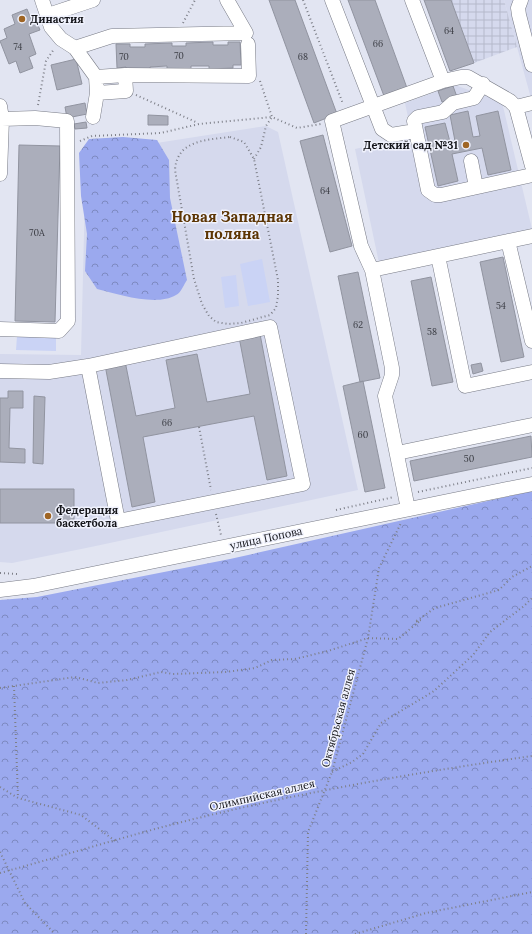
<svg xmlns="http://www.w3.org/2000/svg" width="532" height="934" font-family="Lora,serif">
<defs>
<pattern id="industrial-grid" width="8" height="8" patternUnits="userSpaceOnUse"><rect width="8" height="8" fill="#d5d9ed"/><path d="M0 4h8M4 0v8" fill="none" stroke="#b6bacb"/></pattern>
<pattern id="forest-crowns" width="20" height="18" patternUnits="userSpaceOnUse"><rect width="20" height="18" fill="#9ba9ee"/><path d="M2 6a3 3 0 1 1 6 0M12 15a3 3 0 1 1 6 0" fill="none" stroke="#7d89c0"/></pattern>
</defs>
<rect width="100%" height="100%" fill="#e2e5f2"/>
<path fill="#d5d9ed" d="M504,0H532V102L517,47Z
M455,85L502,102L532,229L379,263L355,149L412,136L405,103Z
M266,126L278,132L358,490L91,547L12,563L0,562V354L81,355L86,154Z"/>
<path fill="url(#industrial-grid)" d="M451,0H504L517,47L474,63Z"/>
<path fill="#cad3f5" d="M262,259L270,302L248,306L240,264Z
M236,275L239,306L225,308L221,277Z
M17,336L56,337V351L16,350Z"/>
<path fill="url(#forest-crowns)" d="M123,137L157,140L169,160L170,198L187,280C184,284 181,293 176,295C156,307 118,294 97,289L85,271L87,234L81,196L79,153L89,139Z
M532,491V934H0V600L37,597L230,559Z"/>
<path fill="#abaebb" stroke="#9194a0" d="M269,0H295L337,114L314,123Z
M348,0H375L407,88L384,96Z
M424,0H451L474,63L450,71Z
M27,9L31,19L35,18L40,30L29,34L36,54L29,57L33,68L20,73L16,61L9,64L0,41L7,38L4,29L15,24L12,15Z
M213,42V45H228V42H240L241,65H233V68L209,69V66H191V69L167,70V66L150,67V70L126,71V67L117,68L116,44H130V47H145V44L172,43V46H186V43Z
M76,59L82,84L57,90L51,65Z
M453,86L457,97L442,102L438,91Z
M85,103L87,114L67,118L65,107Z
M468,111L473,137L480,136L476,116L498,111L511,170L488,175L482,148L452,154L458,181L438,186L425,127L445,123L450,142L455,141L450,115Z
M148,115L168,116V125H148Z
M86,122L87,128L75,129L74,124Z
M323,135L352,246L330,252L300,141Z
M19,145L60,146L55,322L15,321Z
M503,257L524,357L501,362L480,262Z
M358,272L380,378L360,382L338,276Z
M431,277L453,382L432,386L411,281Z
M260,334L287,476L267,480L254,416L143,437L155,502L132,507L105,365L125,361L136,416L175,408L166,360L197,354L207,402L250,394L239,337Z
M481,363L483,371L473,374L471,365Z
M363,381L385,488L365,492L343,386Z
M8,391H23V408H10L9,448L25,449V463L0,462V398H8Z
M34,396L45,397L43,464L33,463Z
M531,436L532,457L414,481L410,461Z
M0,489H74V523H0Z"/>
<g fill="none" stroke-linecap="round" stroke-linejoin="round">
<g stroke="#787b86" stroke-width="15">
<path id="minor" d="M42,0L51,27L61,39L75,48L96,77L125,75L249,76L248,44
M227,0L246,33
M332,0L382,129L391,135L415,131
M412,0L443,81
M521,0L518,8L519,15L532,65
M48,15L93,0
M75,48L112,36L246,33
M96,77L97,93L126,91L125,75
M483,84L474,98L453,103L443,112L418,117L414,121L428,190L435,195H441L532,175
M0,106L2,119L0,174
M516,107L532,103
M93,117L97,93
M471,161L476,187
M508,241L532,341
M438,256L465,386L532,372
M372,270L532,236
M0,329L59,331L68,321L67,121L35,118L2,119
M0,371L49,372L88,366L270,327L303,484L118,521L88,366
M397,453L532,425
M408,509L385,396L392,375V368L372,270L361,246L332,121L443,81L461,77H468L510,101L516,107L532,166
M0,590L33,586L532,484"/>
</g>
<path stroke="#7d7f88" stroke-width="2" stroke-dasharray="1 3" stroke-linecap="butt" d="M303,0L343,104
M183,23L195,0
M260,81L272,117L297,128L321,124
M136,95L198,123
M38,105L46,61L54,49
M230,137L244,142L254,159L278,280V296L276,308L270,315L241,323L228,324L216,322L209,316L202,304L194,279L175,170C177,140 206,140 230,137Z
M80,141L92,136L161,133L199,124L272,117
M254,159L261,147L266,126L272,117
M199,427L211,490
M418,492L532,468
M336,510L394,497
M216,514L221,535
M0,573L18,574
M14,686L18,798
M0,688L75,677L98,683L127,680L161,672L173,674L226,672L255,668L272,660L295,659L328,651L368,638L398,639L421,620L415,622L435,608L499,590L512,577L532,566
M332,772L352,762L363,754L381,723L434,691L473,655L490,632L524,606L532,598
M0,787L18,798L81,815L115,841
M0,852L25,903L55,934
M0,873C66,855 132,834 198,818C308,791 420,772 532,756
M306,934L308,832L332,772L368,638L379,568L401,523
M355,934L426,913L532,892"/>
<use href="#minor" stroke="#fff" stroke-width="14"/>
</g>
<g fill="#9f6524" stroke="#f0f2fd" stroke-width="1.5">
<circle cx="22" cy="19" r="4"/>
<circle cx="466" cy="145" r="4"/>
<circle cx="48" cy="516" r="4"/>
</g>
<g text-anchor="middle" stroke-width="3" stroke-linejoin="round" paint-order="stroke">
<g font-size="9" fill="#3a3c43">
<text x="449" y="34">64</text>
<text x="378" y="47">66</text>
<text x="18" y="50">74</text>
<text x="179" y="59">70</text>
<text x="124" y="60">70</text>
<text x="303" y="60">68</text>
<text x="325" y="194">64</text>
<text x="37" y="236">70А</text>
<text x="501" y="309">54</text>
<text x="358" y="328">62</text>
<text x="432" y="335">58</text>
<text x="167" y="426">66</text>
<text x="363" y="438">60</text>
<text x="469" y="462">50</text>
</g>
<g font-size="11" font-weight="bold" fill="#15161b" stroke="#f0f2fd" text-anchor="start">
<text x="30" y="23">Династия</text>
<text x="458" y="149" text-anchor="end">Детский сад №31</text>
<text x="56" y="514">Федерация<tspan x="56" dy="13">баскетбола</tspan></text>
</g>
<g font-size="11" fill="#15161b" stroke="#f0f2fd">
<text transform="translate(266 538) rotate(-12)" y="4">улица Попова</text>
<text transform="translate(338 718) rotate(-75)" y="4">Октябрьская аллея</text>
<text transform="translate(262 795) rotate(-13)" y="4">Олимпийская аллея</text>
</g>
<g font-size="15" font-weight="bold" fill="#5c3504" stroke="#f0f2fd">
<text x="232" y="222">Новая Западная<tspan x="232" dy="17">поляна</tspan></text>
</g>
</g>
</svg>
